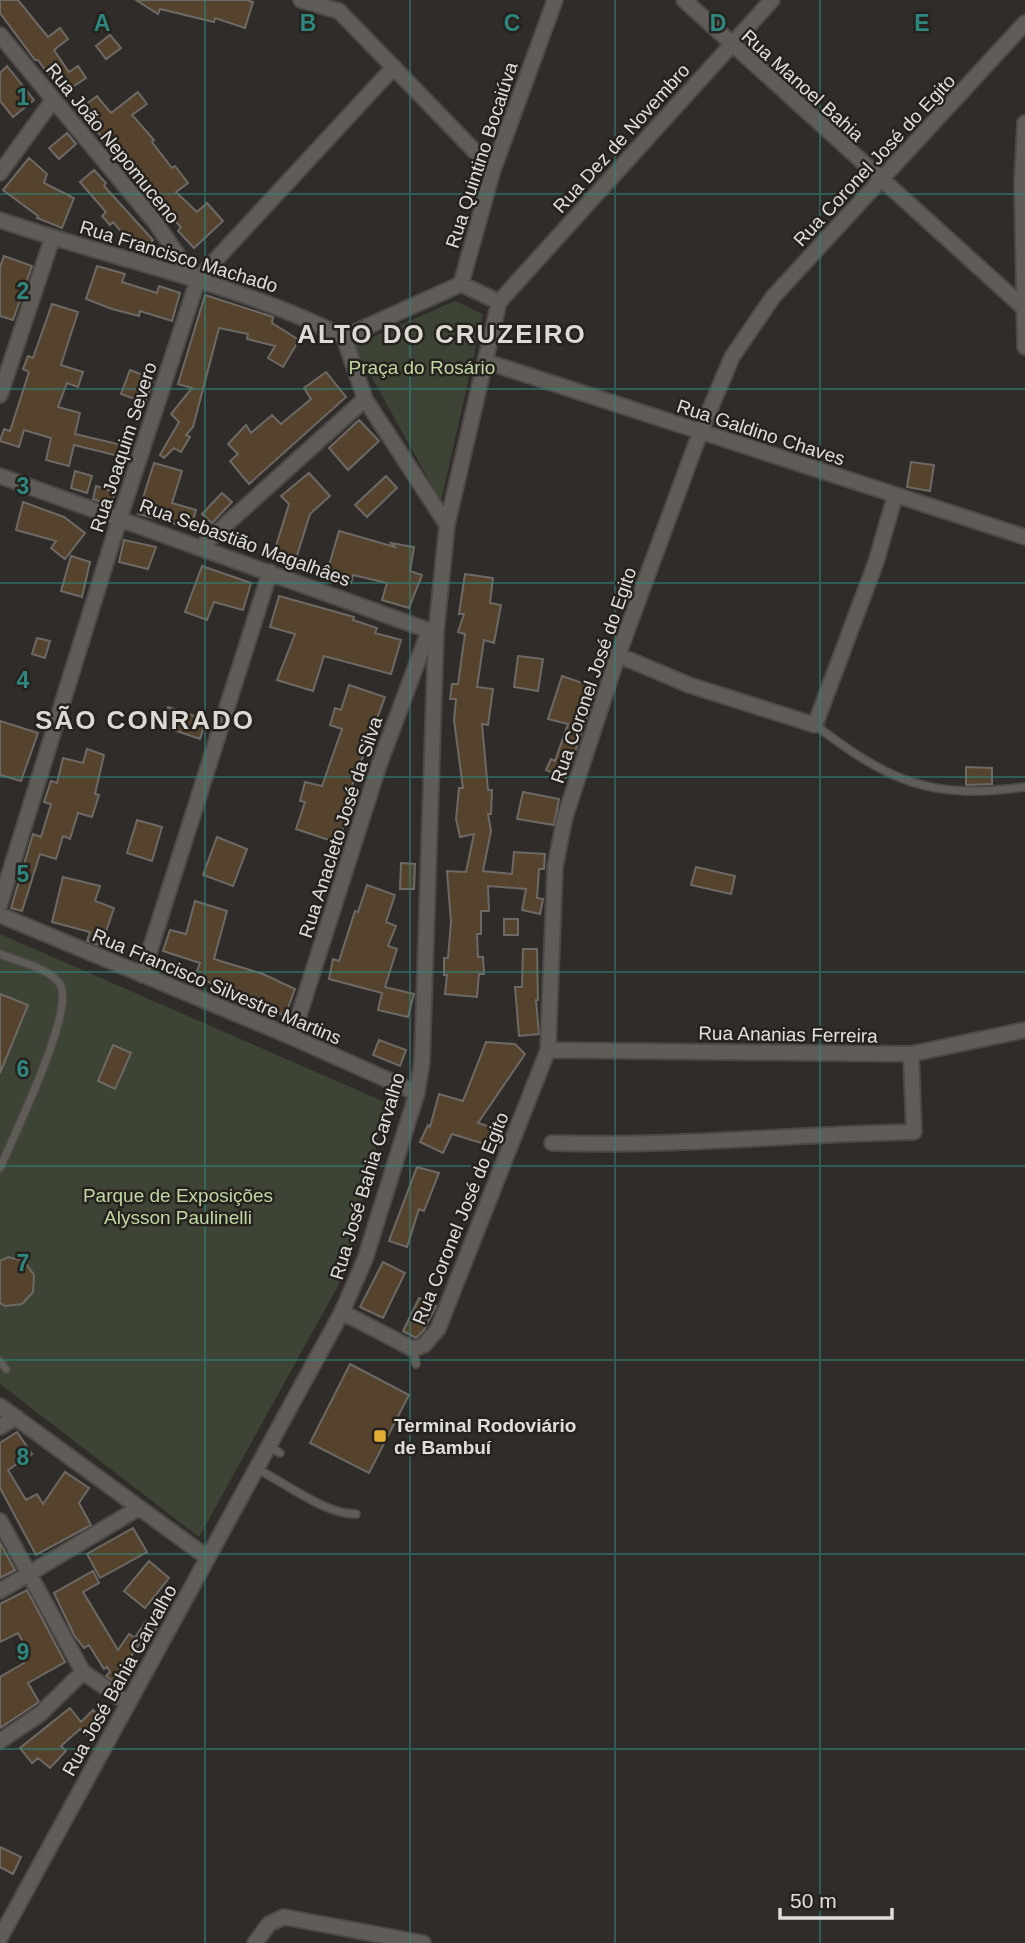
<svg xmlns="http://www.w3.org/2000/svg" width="1025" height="1943" font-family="Arial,sans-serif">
<rect width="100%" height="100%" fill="#302c29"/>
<path fill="#3e4435" d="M455,301L483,314L441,502L354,345Z
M0,934L387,1103L343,1277L199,1537L0,1384Z"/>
<path fill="#55432e" stroke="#6d6965" stroke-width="2" d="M0,0H18L48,37L60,28L68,39L54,50L69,72L78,66L86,78L65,92L51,72L48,74L38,60H35L0,13Z
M136,0H246L253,2L245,28L215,18L214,22L160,9L158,14Z
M110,35L121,48L106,59L96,46Z
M7,66L34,100L13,117L0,101V73Z
M138,92L147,104L132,115L154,140L152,142L172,168L175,166L188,183L176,192L197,212L207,203L223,221L194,248L178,231L181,227L157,203L132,165L113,144L109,148L81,108L97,96L111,113Z
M67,133L76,144L59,159L49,148Z
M29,158L47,174L44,183L74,198L62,228L37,218L38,216L3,190Z
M94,170L106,183L104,186L153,240L143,251H138L113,222L110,225L102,216L106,212L80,182Z
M4,256L32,266L13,320L0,316V267Z
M97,266L125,274L122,282L157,293L159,286L180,293L172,321L140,311L139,316L112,309L86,299Z
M205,295L273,317L272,323L299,340L283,367L268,358L275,346L247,339L248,334L219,328L193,427L186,435L190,437L181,452L174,448L164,458L160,455L179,422L171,414L192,388L178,384Z
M52,304L78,312L61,365L83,372L78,387L67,383L58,407L80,413L75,434L126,446L123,457L74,445L69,466L46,460L51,438L24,430L19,447L0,441L4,429L10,431L29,372L23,369L28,356L33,358Z
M130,370L154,379L145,403L121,394Z
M326,372L346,397L249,484L230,461L238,454L228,444L246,425L251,433L272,415L281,424L311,399L304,388Z
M359,420L379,441L348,470L329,448Z
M911,462L934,465L930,491L907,487Z
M154,463L182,471L172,503L196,510L191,528L138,514Z
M75,471L92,476L87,493L71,488Z
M309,473L330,496L310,514L294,565L272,559L289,504L281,496Z
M386,476L397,488L367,517L355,505Z
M96,486L115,492L111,505L93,499Z
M222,493L232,502L212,523L202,514Z
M23,502L64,517L85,533L65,559L51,548L56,541L16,530Z
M339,531L395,547L391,543L414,547L410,571L422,575L409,608L382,600L387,583L353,575L351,583L326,576Z
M124,540L156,547L148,569L119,562Z
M71,556L90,562L82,597L61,591Z
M202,566L251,583L243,610L214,602L207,620L185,612Z
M465,574L493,578L490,603L501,605L494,643L484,640L477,687L493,689L488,725L482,724L488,790H492L491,814H488L491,831L483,871L512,874L514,852L545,854L544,869H539L537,898L543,899L540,914L522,910L526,889L488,886L489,911H481V934H477L478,957H483L484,974H479L477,997L445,994L447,975H444V958H448L451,922L447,871L466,872L474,834L460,837L456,819L459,788H463L454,720L456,699H450L452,684H458L465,634L458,632L464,614H459Z
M279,596L354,617L353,620L377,628L375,633L401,640L391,674L324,656L313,691L277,680L295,634L270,627Z
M37,638L50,641L45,658L32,654Z
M518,656L543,659L538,691L514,687Z
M562,676L597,688L566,778L546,770L551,759L555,761L568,724L548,719Z
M349,685L385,697L349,794L354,795L338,843L296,829L305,802L300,801L305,782L322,786L342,729L330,725L335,708L341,710Z
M168,707L206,720L200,739L162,726Z
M0,721L38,733L21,781L0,775Z
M87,749L104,755L95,794L99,795L92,817L78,813L70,839L63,836L56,859L40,854L22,911L11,908L33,834L41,837L51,804L44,802L51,781L57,783L63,758L83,763Z
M966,767L992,768V784L966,785Z
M523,792L559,799L554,825L517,819Z
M137,820L162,827L152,861L127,853Z
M217,837L247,849L233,886L203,875Z
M401,863L415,864L414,889H400Z
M696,867L735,876L731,894L691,885Z
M63,877L100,886L95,901L114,908L101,946L87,941L90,932L52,922Z
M367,885L395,895L386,922L396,926L388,946L397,949L385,987L414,994L408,1017L378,1010L382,993L329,979L333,959L339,961L355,911L358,912Z
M195,901L227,911L214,959L263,974L295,989L285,1016L195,976L200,963L163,951L170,930L186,934Z
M504,919H518V935H504Z
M523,949H537L538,1000H536L539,1034L519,1036L515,987H522Z
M0,994L28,1005L0,1073Z
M379,1040L406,1050L400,1066L373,1055Z
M486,1042L515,1044L525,1054L478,1123L503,1131L498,1148L452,1134L443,1153L420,1142L428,1125L430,1127L439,1094L463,1101Z
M113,1045L131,1053L115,1089L98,1081Z
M417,1167L439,1173L424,1211L419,1209L407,1247L389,1241Z
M8,1257L24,1261L34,1275L33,1292L22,1304L5,1306L0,1303V1261Z
M383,1262L405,1273L383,1318L360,1307Z
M419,1298L436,1306L424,1330L416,1338L403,1331Z
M350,1364L409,1395L369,1473L310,1443Z
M17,1432L32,1454L8,1470L26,1500L37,1494L43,1504L65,1472L89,1488L79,1503L91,1525L36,1555L0,1488V1443Z
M133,1528L147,1552L100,1578L87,1554Z
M0,1543L15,1570L0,1578Z
M149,1561L169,1578L145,1608L124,1591Z
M93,1571L99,1583L83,1592L118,1650L129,1634L141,1642L125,1665L133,1670L121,1687L106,1676L110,1672L107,1667L104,1669L89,1645L84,1648L74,1635L54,1593Z
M27,1590L65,1662L28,1683L39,1702L0,1728V1677L24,1663L21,1658L29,1653L18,1633L0,1642V1604Z
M146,1621L157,1628L146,1643L136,1636Z
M70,1708L81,1722L93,1710L101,1718L86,1735L80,1729L61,1746L66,1751L50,1768L38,1758L32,1763L20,1748Z
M0,1847L21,1857L13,1874L0,1867Z"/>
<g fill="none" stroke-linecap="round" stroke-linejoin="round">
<g stroke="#4c4946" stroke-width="10">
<path id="lane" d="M815,725C890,782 930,800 1025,787
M0,954C17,961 53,969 61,986C73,1015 14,1135 0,1168
M413,1349L416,1364
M0,1361L6,1369
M269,1446L280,1453
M257,1469C284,1482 326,1515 356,1514"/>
</g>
<g stroke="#4c4946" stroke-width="18">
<path id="street" d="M301,0L339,11L493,170
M684,0L1024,308
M0,35L155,222L193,277
M1025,123L1022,182L1025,347
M0,173L53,100
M0,220C115,260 235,282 344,337
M461,284L493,170L555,0
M499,302L772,0
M344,337L365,399L447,525
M344,337L461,284L499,302
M487,362L1025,537
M0,395L52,239
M0,476L436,633
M201,547L365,399
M618,655L689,685L815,725L876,562L895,496
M0,904L120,517L198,279L394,67
M0,915L292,1037L417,1093
M142,975L270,572
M292,1037L379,765L429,631
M548,1050L911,1054L1025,1030
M552,1143C673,1147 794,1134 914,1132L911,1054
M342,1312L413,1349L424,1345L438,1329L548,1050L555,867L565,817L618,655L700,433L732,357L773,297L1025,23
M0,1406L208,1558
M0,1427L16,1417
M0,1521L83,1672L128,1703
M0,1591L137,1509
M0,1741L40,1714L83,1672
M0,1938L342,1312L365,1259L417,1093L422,1062L436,633L447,525L499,302
M255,1943L269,1924L284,1917L423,1943"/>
</g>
<use href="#lane" stroke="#605d58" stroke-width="7"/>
<use href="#street" stroke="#605d58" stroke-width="14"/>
</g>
<path fill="none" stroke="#2e867e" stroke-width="2" stroke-opacity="0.55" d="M205,0V1943M410,0V1943M615,0V1943M820,0V1943M0,194H1025M0,389H1025M0,583H1025M0,777H1025M0,972H1025M0,1166H1025M0,1360H1025M0,1554H1025M0,1749H1025"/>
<rect fill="#e1af34" stroke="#26231f" stroke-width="2.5" x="373" y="1429" width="14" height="14" rx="3.5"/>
<g text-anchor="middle" stroke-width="5" stroke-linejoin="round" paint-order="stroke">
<g font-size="19" fill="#e0dedc" stroke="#26231f">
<text transform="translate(803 85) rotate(42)" y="7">Rua Manoel Bahia</text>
<text transform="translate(621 138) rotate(-48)" y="7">Rua Dez de Novembro</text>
<text transform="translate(113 143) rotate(51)" y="7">Rua João Nepomuceno</text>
<text transform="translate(481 155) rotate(-72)" y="7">Rua Quintino Bocaiúva</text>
<text transform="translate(874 160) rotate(-47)" y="7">Rua Coronel José do Egito</text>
<text transform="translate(179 256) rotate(17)" y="7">Rua Francisco Machado</text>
<text transform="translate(761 432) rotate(18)" y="7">Rua Galdino Chaves</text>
<text transform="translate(123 447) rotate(-72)" y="7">Rua Joaquim Severo</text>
<text transform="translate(245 542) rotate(20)" y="7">Rua Sebastião Magalhâes</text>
<text transform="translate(593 675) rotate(-71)" y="7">Rua Coronel José do Egito</text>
<text transform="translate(340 827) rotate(-72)" y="7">Rua Anacleto José da Silva</text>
<text transform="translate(217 986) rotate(23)" y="7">Rua Francisco Silvestre Martins</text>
<text transform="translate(788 1034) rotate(1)" y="7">Rua Ananias Ferreira</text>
<text transform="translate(367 1176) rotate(-73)" y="7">Rua José Bahia Carvalho</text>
<text transform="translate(460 1218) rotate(-68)" y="7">Rua Coronel José do Egito</text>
<text transform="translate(119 1680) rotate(-61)" y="7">Rua José Bahia Carvalho</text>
</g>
<g font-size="19" fill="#c0d6a3" stroke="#26231f">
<text x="422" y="374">Praça do Rosário</text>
<text x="178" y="1202">Parque de Exposições<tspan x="178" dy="22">Alysson Paulinelli</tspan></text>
</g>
<g font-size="19" font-weight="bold" fill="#e0dedc" stroke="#26231f" text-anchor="start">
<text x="394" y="1432">Terminal Rodoviário<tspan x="394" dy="22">de Bambuí</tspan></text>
</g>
<g font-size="26" font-weight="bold" letter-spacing="2" fill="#ddd9d4" stroke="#26231f">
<text x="442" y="343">ALTO DO CRUZEIRO</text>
<text x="145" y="729">SÃO CONRADO</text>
</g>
</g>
<g font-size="23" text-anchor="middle" font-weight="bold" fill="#2e867e" stroke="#26231f" stroke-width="5" stroke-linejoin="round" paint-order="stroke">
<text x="102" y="31">A</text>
<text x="308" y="31">B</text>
<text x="512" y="31">C</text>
<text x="718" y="31">D</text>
<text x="922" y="31">E</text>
<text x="23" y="105">1</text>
<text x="23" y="299">2</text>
<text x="23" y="494">3</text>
<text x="23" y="688">4</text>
<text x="23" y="882">5</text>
<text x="23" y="1077">6</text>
<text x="23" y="1271">7</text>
<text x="23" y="1465">8</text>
<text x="23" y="1660">9</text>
</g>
<path d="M780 1908v10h112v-10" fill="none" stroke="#e0dedc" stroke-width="3.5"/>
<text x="790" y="1908" font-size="21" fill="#e0dedc" stroke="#26231f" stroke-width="5" paint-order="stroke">50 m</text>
</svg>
